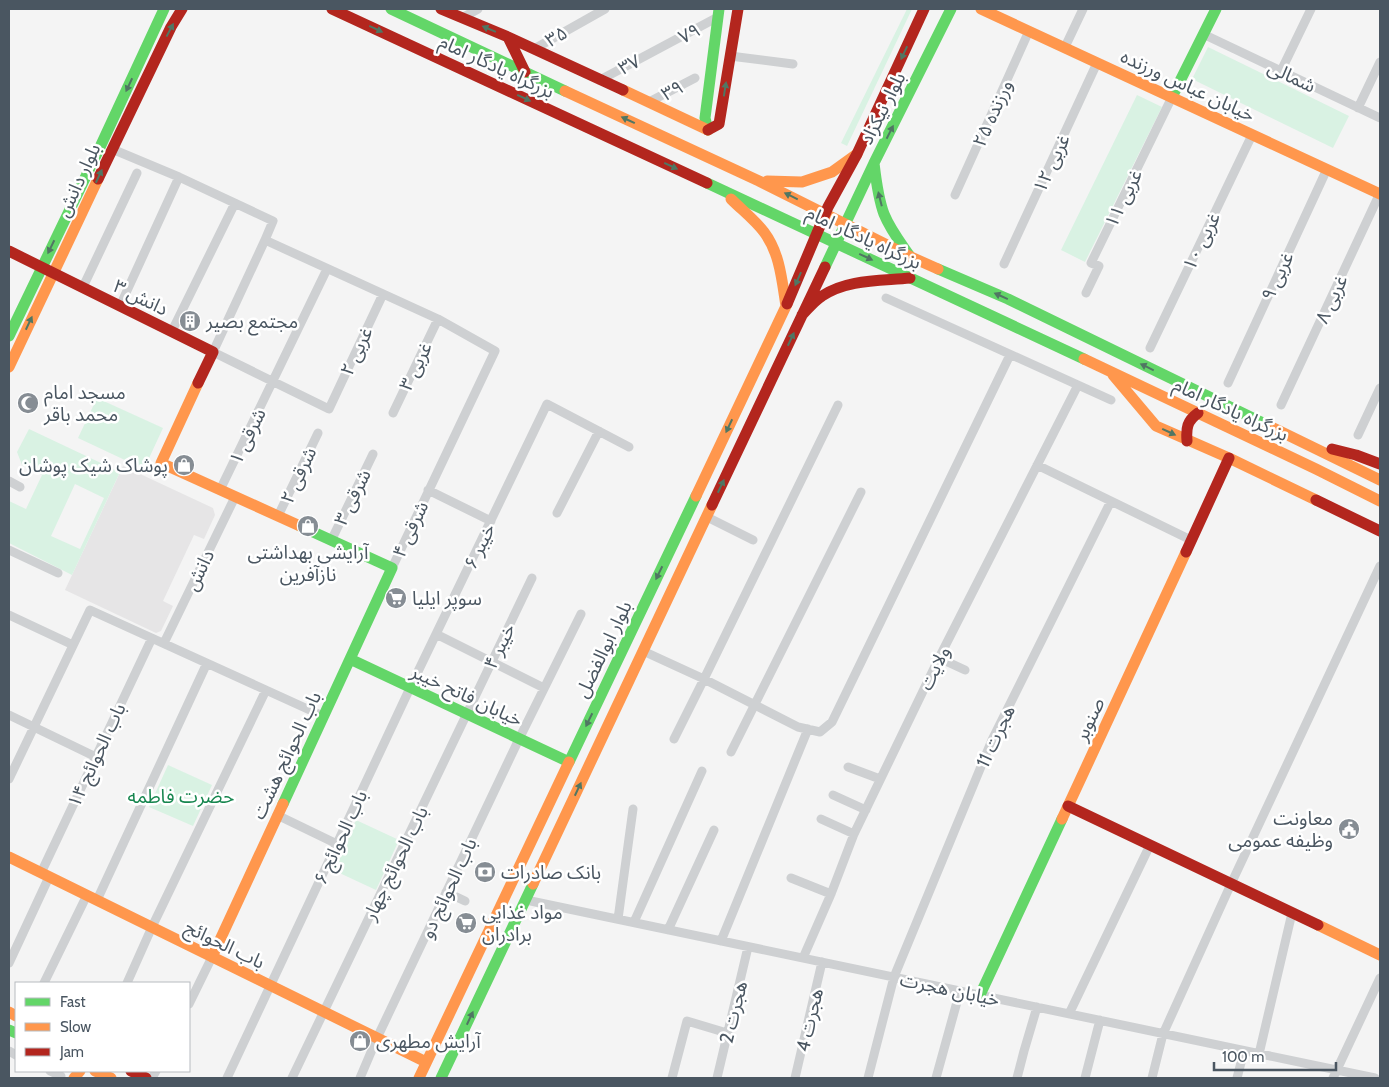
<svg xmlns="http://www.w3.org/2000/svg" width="1389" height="1087" font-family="Cabin,'Noto Sans Arabic',sans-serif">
<rect width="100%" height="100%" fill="#f4f4f4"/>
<path fill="#e6e5e6" d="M123,466L213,508L215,515L204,539L194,535L163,601L173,606L161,631L156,633L65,590Z"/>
<path fill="#d9f2e3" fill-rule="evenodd" d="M907,9H912L847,146L841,143Z
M1208,47L1349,116L1333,148L1192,79Z
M1137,95L1162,107L1085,262L1061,250Z
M97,398L163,428L144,469L78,438Z
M29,429L120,472L72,575L9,543V501L26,509L42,475L22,465L17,452ZM75,484L104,498L80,549L51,536Z
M168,765L212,785L193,826L149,807Z
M356,820L399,840L376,890L333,870Z"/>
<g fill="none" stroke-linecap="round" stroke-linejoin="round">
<path stroke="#ced0d2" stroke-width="9" d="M462,18L478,9
M1203,34L1380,118
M1065,47L1083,9
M534,49L605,9
M730,56L793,64
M1281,71L1311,9
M600,80L718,17
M649,102L695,78
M1358,108L1380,62
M112,149L179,177L273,221L265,240
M955,195L1029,31
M1004,264L1097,63
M83,287L137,173
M1086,293L1099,266L1091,263L1172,97
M383,294L329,409L213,352L265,240L438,319L495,351L392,568
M886,298L1111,400
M120,306L179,177
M172,331L235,203
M1150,348L1252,135
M1228,383L1327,169
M1281,405L1380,193
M393,413L438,319
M1358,435L1380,388
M1037,465L1191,540
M9,481L20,487
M220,490L327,269
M428,490L491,521
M557,513L599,431
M278,516L318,433
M707,517L753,540
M331,541L373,454
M9,550L58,573
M9,615L73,645
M436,634L544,688
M164,643L235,497
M643,651L704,679L798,727L820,732L832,722L1010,355
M939,658L965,670
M9,715L96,757
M674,739L704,679L838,405
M731,752L861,492
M848,767L880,779
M9,779L90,610L323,716
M833,795L866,810
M277,815L337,844
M821,819L854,834
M41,873L152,638
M791,878L831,894
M446,892L465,901
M97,900L207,663
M526,900L1375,1078
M618,919L633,809
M634,922L702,771
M668,930L714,830
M721,941L808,729
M803,958L831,894L854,834L939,658L1078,385
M9,963L49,877
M44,983L87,895
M127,983L152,927L266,690
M189,1004L212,957
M1069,1014L1150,845
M9,1051L16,1055
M1259,1054L1292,913
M50,1071L61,1076
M152,1078L156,1071
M227,1078L410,688L547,404L629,447
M292,1078L532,578
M360,1078L377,1038L519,739L581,614
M672,1078L687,1021L727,1033
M717,1078L748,947
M795,1078L822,962
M868,1078L894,977L992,740L1111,501
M936,1078L960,991
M1017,1078L1024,1051L1037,1007
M1085,1078L1100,1020
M1152,1078L1163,1034L1231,884L1380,566
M1237,1078L1244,1051
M1333,1078L1380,978"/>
<path stroke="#63d668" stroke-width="11" d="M391,9L565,91
M1172,97L1216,9
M708,130L705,118L719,9
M874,163C876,180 878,198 884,214C890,229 900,242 909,255
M707,183L1084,359
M825,267L874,163L951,9
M938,269L1008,299L1267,425
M9,336L101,145L164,9
M350,659L569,762
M569,762L696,496
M283,804L392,568L300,526
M980,995L1062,819
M9,1030L16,1033
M441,1078L533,884"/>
<path stroke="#ff974d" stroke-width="11" d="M981,9L1380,194
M623,90L708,130
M565,91L759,181L911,257L938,269
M767,181L802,182L832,172L857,154
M731,199C742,210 755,220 764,232C780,253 782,281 786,306
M1084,359L1316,469L1380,501
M9,367L98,179
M1113,375L1156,426L1229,458L1316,500
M198,383L161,463L300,526
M1267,425L1380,480
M696,496L787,304
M1062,819L1186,552
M9,857L426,1062
M533,884L712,505
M1318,925L1380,955
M212,957L283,804
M9,1012L16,1016
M95,1071L111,1078
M74,1078L80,1071
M419,1078L569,762"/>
<path stroke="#b3261e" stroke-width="11" d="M332,9L707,183
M441,9L508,37L623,90
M508,37L525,72
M708,130L719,124L738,9
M98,179L171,27L182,9
M9,251L213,352L198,383
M787,304L828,207L857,154L924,9
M802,315C808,309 814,301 822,296C847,279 881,281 910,278
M1187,441C1186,428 1187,421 1198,413
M1332,449L1356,455L1380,464
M1316,500L1380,531
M712,505L825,267
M1186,552L1229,458
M1068,806L1318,925
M131,1071L146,1078"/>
</g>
<defs><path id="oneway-solid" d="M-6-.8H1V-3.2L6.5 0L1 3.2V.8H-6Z" transform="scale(1.25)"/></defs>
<g fill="#507663">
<use href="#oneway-solid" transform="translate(376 29) rotate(25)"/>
<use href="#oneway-solid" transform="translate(489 29) rotate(-157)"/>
<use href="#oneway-solid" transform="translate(170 30) rotate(-62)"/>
<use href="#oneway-solid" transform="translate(904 53) rotate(115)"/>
<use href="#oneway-solid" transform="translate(129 85) rotate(115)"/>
<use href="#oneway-solid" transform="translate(725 89) rotate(-81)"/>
<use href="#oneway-solid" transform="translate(524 98) rotate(25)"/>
<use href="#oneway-solid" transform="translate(628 120) rotate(-155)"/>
<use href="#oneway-solid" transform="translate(890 132) rotate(-63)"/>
<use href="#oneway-solid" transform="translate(671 166) rotate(25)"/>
<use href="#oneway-solid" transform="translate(99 176) rotate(-65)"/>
<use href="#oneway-solid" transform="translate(791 196) rotate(-154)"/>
<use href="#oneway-solid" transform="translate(880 199) rotate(-104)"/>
<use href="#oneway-solid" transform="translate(51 247) rotate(116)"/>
<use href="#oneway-solid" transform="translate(866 257) rotate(25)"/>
<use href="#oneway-solid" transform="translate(798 279) rotate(114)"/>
<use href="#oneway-solid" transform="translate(1001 296) rotate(-156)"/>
<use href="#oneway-solid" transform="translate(29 323) rotate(-65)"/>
<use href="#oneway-solid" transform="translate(791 339) rotate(-65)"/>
<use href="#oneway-solid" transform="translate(1147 367) rotate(-154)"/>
<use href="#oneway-solid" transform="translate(729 426) rotate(115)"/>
<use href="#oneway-solid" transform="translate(1169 432) rotate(25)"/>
<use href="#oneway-solid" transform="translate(721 486) rotate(-65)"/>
<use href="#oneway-solid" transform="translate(659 573) rotate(116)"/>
<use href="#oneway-solid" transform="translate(589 720) rotate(116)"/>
<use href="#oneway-solid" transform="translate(578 789) rotate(-65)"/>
<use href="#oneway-solid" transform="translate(470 1018) rotate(-65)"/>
</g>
<defs>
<g id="building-disc" transform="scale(1.125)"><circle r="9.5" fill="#868d94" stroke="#fff"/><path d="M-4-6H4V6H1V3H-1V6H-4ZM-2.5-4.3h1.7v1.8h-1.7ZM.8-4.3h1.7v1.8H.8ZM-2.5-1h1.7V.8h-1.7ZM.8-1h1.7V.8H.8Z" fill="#fff"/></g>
<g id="mosque-disc" transform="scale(1.125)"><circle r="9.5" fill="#868d94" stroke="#fff"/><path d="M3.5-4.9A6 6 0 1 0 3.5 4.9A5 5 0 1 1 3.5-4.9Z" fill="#fff"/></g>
<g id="shop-disc" transform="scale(1.125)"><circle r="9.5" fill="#868d94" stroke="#fff"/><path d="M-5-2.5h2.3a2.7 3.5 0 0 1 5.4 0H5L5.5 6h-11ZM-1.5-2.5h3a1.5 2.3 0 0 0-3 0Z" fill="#fff"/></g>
<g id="supermarket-disc" transform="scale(1.125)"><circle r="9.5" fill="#868d94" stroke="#fff"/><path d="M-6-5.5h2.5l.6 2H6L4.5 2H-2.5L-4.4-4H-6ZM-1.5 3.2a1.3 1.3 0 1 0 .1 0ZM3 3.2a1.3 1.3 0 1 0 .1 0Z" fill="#fff"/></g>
<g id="civic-disc" transform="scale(1.125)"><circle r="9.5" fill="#868d94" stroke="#fff"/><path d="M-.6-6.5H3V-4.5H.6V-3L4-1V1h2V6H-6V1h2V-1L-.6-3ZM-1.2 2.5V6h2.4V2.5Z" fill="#fff"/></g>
<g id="bank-disc" transform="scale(1.125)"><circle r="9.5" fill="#868d94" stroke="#fff"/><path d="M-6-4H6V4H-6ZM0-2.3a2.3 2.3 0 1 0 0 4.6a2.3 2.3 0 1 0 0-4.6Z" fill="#fff"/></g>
</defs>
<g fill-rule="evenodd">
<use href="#building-disc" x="190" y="321"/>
<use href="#mosque-disc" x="28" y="403"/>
<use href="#shop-disc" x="184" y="465"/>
<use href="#shop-disc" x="308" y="526"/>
<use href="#supermarket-disc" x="396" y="598"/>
<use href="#civic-disc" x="1349" y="829"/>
<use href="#bank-disc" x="485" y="872"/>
<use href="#supermarket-disc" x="466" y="923"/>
<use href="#shop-disc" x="360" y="1041"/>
</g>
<g text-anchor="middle" stroke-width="5" stroke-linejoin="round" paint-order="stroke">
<g font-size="19" fill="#4a5661" stroke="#fff">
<text transform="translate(689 33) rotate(-28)" y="7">۷۹</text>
<text transform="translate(556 36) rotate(-30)" y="7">۳۵</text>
<text transform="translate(629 64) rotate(-28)" y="7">۳۷</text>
<text transform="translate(497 66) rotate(25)" y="7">بزرگراه یادگار امام</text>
<text transform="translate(1292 76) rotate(25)" y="7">شمالی</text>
<text transform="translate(1188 85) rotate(25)" y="7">خیابان عباس ورزنده</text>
<text transform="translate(672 90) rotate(-28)" y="7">۳۹</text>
<text transform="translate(882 108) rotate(-63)" y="7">بلوار نیکزاد</text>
<text transform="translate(992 113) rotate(-66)" y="7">ورزنده ۲۵</text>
<text transform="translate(1051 163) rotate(-65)" y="7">غربی ۱۲</text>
<text transform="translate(78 180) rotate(-65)" y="7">بلوار دانش</text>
<text transform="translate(1123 198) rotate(-64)" y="7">غربی ۱۱</text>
<text transform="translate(864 237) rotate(25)" y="7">بزرگراه یادگار امام</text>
<text transform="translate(1201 241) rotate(-64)" y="7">غربی ۱۰</text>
<text transform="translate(1277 276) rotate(-65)" y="7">غربی ۹</text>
<text transform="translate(141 297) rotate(26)" y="7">دانش ۳</text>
<text transform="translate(1331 299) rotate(-65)" y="7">غربی ۸</text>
<text transform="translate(356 351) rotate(-65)" y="7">۲ غربی</text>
<text transform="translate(415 366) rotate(-64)" y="7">۳ غربی</text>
<text transform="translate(1231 409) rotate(25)" y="7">بزرگراه یادگار امام</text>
<text transform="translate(247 436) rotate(-64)" y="7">۱ شرقی</text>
<text transform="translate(298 475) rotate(-65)" y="7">۲ شرقی</text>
<text transform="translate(352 497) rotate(-64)" y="7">۳ شرقی</text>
<text transform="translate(410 529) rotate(-65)" y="7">۴ شرقی</text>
<text transform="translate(479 546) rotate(-64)" y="7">خیبر ۶</text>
<text transform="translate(199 570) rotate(-64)" y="7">دانش</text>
<text transform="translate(499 646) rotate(-64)" y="7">خیبر ۴</text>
<text transform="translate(603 649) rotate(-64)" y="7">بلوار ابوالفضل</text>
<text transform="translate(934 668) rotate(-64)" y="7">ولایت</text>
<text transform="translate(467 695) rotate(25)" y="7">خیابان فاتح خیبر</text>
<text transform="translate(1089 719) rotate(-65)" y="7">صنوبر</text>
<text transform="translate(995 736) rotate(-65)" y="7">هجرت 11</text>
<text transform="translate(96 755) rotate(-65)" y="7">باب الحوائج ۱۴</text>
<text transform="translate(286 755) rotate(-65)" y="7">باب الحوائج هشت</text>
<text transform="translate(340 837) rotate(-65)" y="7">باب الحوائج ۶</text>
<text transform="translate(395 863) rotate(-64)" y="7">باب الحوائج چهار</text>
<text transform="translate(448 888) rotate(-65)" y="7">باب الحوائج دو</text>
<text transform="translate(225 944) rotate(26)" y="7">باب الحوائج</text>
<text transform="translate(950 989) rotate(12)" y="7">خیابان هجرت</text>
<text transform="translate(733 1012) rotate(-76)" y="7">هجرت 2</text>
<text transform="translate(809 1020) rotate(-77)" y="7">هجرت 4</text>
</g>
<g font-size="19" fill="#4a5661" stroke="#fff" text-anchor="start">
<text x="206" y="328">مجتمع بصیر</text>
<text x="44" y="399">مسجد امام<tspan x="44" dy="22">محمد باقر</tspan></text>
<text x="168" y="472" text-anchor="end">پوشاک شیک پوشان</text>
<text x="308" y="559" text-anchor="middle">آرایشی بهداشتی<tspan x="308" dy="22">نازآفرین</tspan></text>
<text x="412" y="605">سوپر ایلیا</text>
<text x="1333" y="825" text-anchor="end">معاونت<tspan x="1333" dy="22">وظیفه عمومی</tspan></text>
<text x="501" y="879">بانک صادرات</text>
<text x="482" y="919">مواد غذایی<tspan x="482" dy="22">برادران</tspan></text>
<text x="376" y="1048">آرایش مطهری</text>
</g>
<g font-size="19" fill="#17864f" stroke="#fff">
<text x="181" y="803">حضرت فاطمه</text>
</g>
</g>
<rect width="1389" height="1087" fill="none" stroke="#4a5661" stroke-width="20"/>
<rect x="15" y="982" width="175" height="90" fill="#ffffff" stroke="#b7bbc0"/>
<rect x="25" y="998" width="25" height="8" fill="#63d668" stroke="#b7bbc0"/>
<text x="60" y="1007" font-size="15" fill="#4a5661">Fast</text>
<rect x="25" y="1023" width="25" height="8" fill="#ff974d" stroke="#b7bbc0"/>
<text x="60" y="1032" font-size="15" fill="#4a5661">Slow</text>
<rect x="25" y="1048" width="25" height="8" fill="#b3261e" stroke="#b7bbc0"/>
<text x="60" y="1057" font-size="15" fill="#4a5661">Jam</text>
<path d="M1214 1062v8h122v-8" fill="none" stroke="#4a5661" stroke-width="2.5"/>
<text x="1222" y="1062" font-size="15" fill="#4a5661" stroke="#ffffff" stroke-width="4" paint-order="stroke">100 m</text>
</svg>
